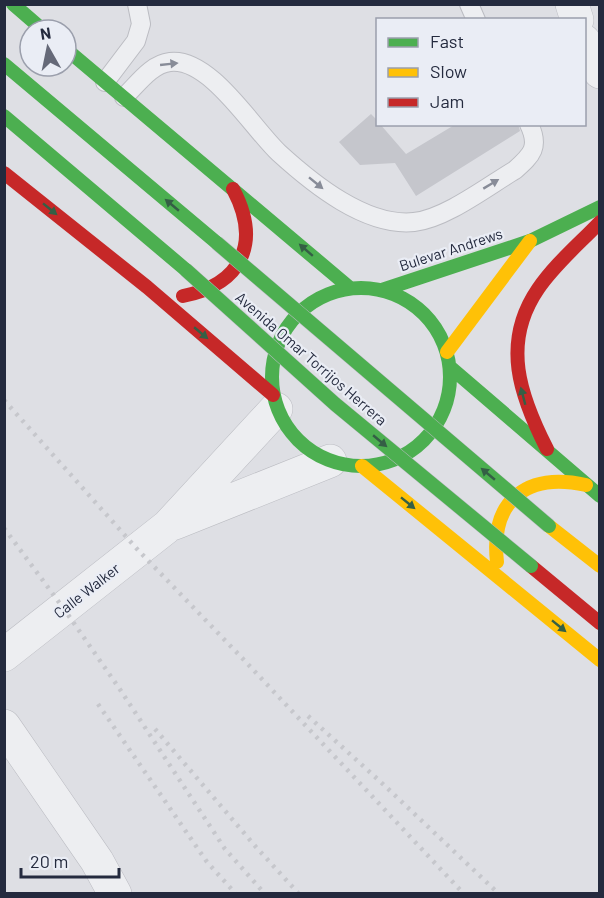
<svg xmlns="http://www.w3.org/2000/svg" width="604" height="898" font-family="Barlow,sans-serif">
<rect width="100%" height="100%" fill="#dedfe4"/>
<path fill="#c5c6cc" d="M371,114L378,121V124H380L406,154L456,124H518L520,131L416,196L395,163L360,165L339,142Z"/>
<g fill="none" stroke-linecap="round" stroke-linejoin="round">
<g stroke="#bbbcc2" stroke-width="20">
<path id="lane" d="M469,4L476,20
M105,82L136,41L141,24L137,4
M124,97C137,85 151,64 170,62C210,57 253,129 279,153C313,184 366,227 414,222C445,219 488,186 515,170C532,155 540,147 529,124"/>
</g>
<g stroke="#bbbcc2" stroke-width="34">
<path id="street" d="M572,4L577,20
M584,41L600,72
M175,523L330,461
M4,655L168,526L276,409
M4,726L97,861L115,894"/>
</g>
<use href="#lane" stroke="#edeef1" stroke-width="18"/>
<use href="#street" stroke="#edeef1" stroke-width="33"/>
<path stroke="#4caf50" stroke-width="14" d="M13,4L43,30
M66,49L350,288
M4,64L217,243
M4,116L186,270
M272 377a89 89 0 1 1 178 0a89 89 0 1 1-178 0Z
M382,290L530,241L600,207
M450,367L600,496"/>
<path stroke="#ffc107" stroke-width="14" d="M447,352L530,241
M362,466L600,660
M549,526L600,566
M497,562C490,500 527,472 586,485"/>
<path stroke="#c62828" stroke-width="14" d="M4,173L147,287L273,395
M183,296C243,284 261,242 233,189
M547,449C520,396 501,343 538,289C555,264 579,244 600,222
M531,566L600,623"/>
<path stroke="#c6c7cc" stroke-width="4.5" stroke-dasharray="3 6" stroke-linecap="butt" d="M4,400L138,550L244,660L464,894
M4,528L64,609L119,688L225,849L265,894
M98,704L207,862L236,894
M308,716L384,785L499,894
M155,729L256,847L299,894"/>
<g stroke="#babcc2" stroke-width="15" stroke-linecap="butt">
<path id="fast-bridge" d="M217,243L549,526
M186,270L335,404L531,566"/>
</g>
<use href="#fast-bridge" stroke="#4caf50" stroke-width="14"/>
</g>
<defs><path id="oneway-solid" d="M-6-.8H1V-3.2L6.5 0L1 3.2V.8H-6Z" transform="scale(1.5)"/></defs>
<g fill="#888c98">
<use href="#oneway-solid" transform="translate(169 64) rotate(-6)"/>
<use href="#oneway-solid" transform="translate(316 183) rotate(39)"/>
<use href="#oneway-solid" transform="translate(491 184) rotate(-31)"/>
</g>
<g fill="#345f45">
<use href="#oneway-solid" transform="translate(172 205) rotate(-140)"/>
<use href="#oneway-solid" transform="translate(50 209) rotate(39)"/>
<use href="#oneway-solid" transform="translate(306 250) rotate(-139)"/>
<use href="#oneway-solid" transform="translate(201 333) rotate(40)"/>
<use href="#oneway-solid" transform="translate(523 396) rotate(-105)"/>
<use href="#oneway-solid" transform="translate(380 441) rotate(40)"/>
<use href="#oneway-solid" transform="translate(488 474) rotate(-140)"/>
<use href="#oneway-solid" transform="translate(408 503) rotate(39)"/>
<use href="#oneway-solid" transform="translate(559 626) rotate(39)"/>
</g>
<g text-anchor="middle" stroke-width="4.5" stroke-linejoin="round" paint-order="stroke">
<g font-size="15" fill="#242a3e" stroke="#eaedf5">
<text transform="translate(451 250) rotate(-18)" y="5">Bulevar Andrews</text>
<text transform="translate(311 359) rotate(41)" y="5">Avenida Omar Torrijos Herrera</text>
<text transform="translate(87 591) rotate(-38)" y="5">Calle Walker</text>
</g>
</g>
<rect width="604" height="898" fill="none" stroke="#242a3e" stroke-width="12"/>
<rect x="376" y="18" width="210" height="108" fill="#eaedf5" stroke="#9b9fac" stroke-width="1.5"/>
<rect x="388" y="38" width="30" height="9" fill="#4caf50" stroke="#9b9fac" stroke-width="1.5"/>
<text x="430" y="48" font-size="18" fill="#242a3e">Fast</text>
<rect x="388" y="68" width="30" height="9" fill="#ffc107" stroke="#9b9fac" stroke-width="1.5"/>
<text x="430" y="78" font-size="18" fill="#242a3e">Slow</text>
<rect x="388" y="98" width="30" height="9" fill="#c62828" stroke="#9b9fac" stroke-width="1.5"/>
<text x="430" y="108" font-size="18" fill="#242a3e">Jam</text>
<g transform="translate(48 48) rotate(351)"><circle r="28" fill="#eaedf5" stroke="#9b9fac" stroke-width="1.5"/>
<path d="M0-4.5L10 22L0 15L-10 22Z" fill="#656978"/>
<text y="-9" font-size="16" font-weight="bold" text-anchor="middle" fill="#242a3e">N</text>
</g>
<path d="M21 868v9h98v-9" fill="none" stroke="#242a3e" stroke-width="3"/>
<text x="30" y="868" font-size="18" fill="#242a3e" stroke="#eaedf5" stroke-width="4.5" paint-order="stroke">20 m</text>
</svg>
